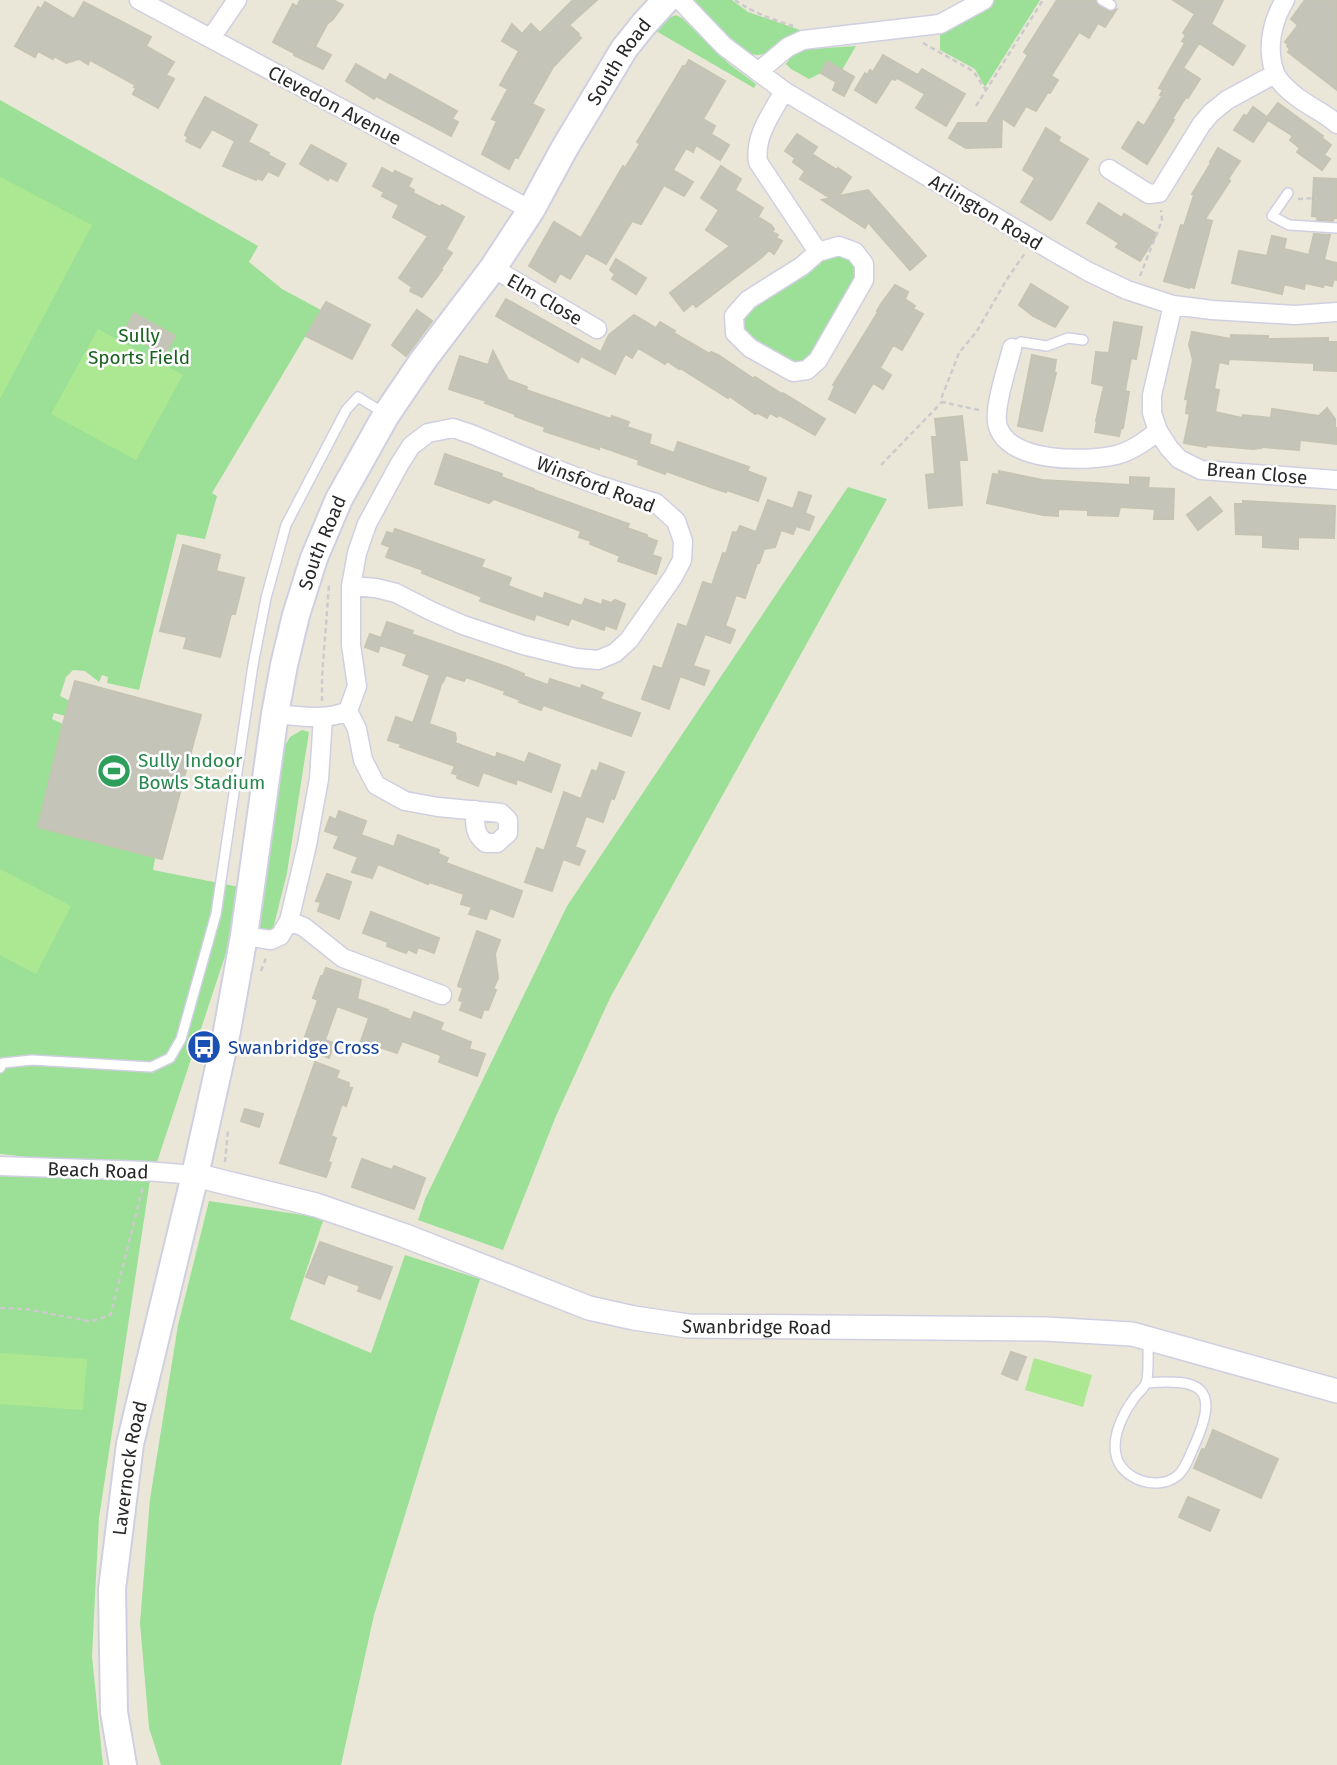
<svg xmlns="http://www.w3.org/2000/svg" width="1337" height="1765" font-family="'Fira Sans',sans-serif">
<rect width="100%" height="100%" fill="#eae7d9"/>
<path fill="#9be096" d="M691,0H732L748,12L803,31V33L767,53L758,55L747,54L736,48Z
M994,0H1040L985,87L975,69L940,50V31L980,13Z
M676,15L682,18L728,63L756,84L754,88L656,31L666,19Z
M856,46L842,70L827,62L821,73L809,79L791,69L786,64L796,50Z
M0,100L258,246L249,262L282,289L321,310L212,493L217,496L205,539L177,534L139,690L107,683L108,677L102,675L99,682L85,671L73,670L66,677L60,696L70,701L66,716L54,713L52,719L63,724L39,827L155,858L153,870L239,887L232,935L157,1162L66,1161L0,1154Z
M839,252L853,258L858,273L812,357L800,366L747,338L741,330L743,311L833,254Z
M848,487L887,499L610,998L556,1116L503,1250L418,1220L425,1199L567,906Z
M302,730L309,732L287,873L273,929L268,931L262,930L256,923L283,749L290,737Z
M0,1176L150,1180L99,1518L92,1656L103,1765H0Z
M209,1201L324,1218L290,1319L371,1353L405,1255L480,1279L434,1421L374,1615L341,1765H161L149,1728L140,1623L150,1499L178,1325Z"/>
<path fill="#ace892" d="M0,177L92,225L0,399Z
M98,329L183,375L136,460L51,414Z
M0,869L71,906L36,974L0,955Z
M0,1353L87,1359L83,1410L0,1404Z
M1034,1358L1092,1375L1083,1407L1025,1390Z"/>
<path fill="#c5c4b9" stroke="#c5c4b3" stroke-width="2" d="M300,0H333L343,5L333,19L327,24L315,47L331,55L323,69L294,55V53L273,42L293,4L297,7Z
M573,0H597L569,25L579,34L578,35L581,38L553,67L532,104L544,110L518,158L515,157L509,169L482,154L497,121L492,119L508,89L500,85L519,51L502,41L512,24L522,34L531,24L540,33Z
M1057,0H1095L1098,6L1108,11L1112,12L1116,10L1105,27L1098,23L1089,38L1079,32L1051,76L1058,80L1050,93L1048,92L1036,111L1026,106L1014,126L1002,118L1001,147L966,148L949,138L958,123H987L1028,55L1024,52Z
M1173,0H1223L1211,24L1245,46L1233,65L1199,43L1183,68L1200,79L1188,98L1186,97L1172,119L1174,120L1147,164L1122,148L1138,122L1144,126L1162,96L1160,95L1163,90L1159,88L1185,43L1182,41L1186,35L1183,33L1195,14Z
M1305,0H1337V90L1288,52L1290,49L1287,46L1288,44L1285,42L1298,25L1291,19Z
M45,2L74,19L84,2L151,37L146,46L174,62L166,75L174,79L158,108L133,94L136,88L134,87L135,85L90,60L88,64L79,59L66,63L54,56L53,59L38,51L35,57L15,46L38,7L41,9Z
M883,55L918,75L922,69L965,94L946,126L916,108L925,94L897,78L895,80L892,78L876,103L855,90L865,73L867,75L870,70L873,72Z
M689,60L725,81L703,119L715,126L711,134L729,145L720,160L696,145L693,152L686,148L673,170L693,182L684,196L664,185L641,224L632,221L606,264L586,253L570,279L560,273L555,282L529,266L554,222L581,238L623,166L625,168L640,144L637,142L645,129L683,66L685,67Z
M827,61L854,77L844,96L833,90L836,82L821,73Z
M356,64L386,81L390,74L457,111L452,119L458,122L451,136L376,96L374,99L346,81Z
M205,97L257,125L248,142L269,153L268,155L285,164L278,176L268,171L262,180L257,178L256,180L223,166L235,141L212,129L200,148L186,141L188,137L185,135L188,128Z
M1278,103L1323,136L1322,138L1331,145L1324,155L1330,159L1322,170L1297,152L1300,148L1290,140L1293,136L1268,120L1253,142L1234,130L1244,115L1247,116L1253,107L1267,117Z
M1046,128L1060,137L1058,141L1088,159L1052,219L1051,218L1050,220L1021,202L1035,178L1023,170Z
M797,134L817,147L812,154L837,170L838,168L851,177L839,196L868,190L926,256L910,270L868,222L865,228L822,200L830,198L800,179L805,171L793,162L795,158L785,151Z
M311,145L346,164L337,181L329,177L328,180L300,164Z
M1218,148L1240,161L1228,179L1230,181L1205,219L1212,221L1194,288L1189,286V288L1164,281L1181,225L1184,226L1194,195L1192,194L1211,163L1210,162Z
M721,166L741,179L735,190L763,208L758,217L771,225L774,229L772,232L778,235L776,238L782,241L774,254L769,250L762,257L696,307L693,303L684,311L670,293L730,246L706,230L719,210L701,198Z
M382,168L393,174L395,171L412,179L408,187L414,190L413,193L440,207L442,205L464,217L446,249L452,253L441,269L442,270L422,297L410,291L412,287L399,278L428,236L393,217L399,205L382,196L384,192L373,186Z
M1314,178L1337,179V218H1334L1333,221L1317,220L1318,217L1312,216Z
M1099,203L1122,218L1124,214L1157,234L1140,261L1116,247L1119,243L1087,223Z
M1314,234L1330,235L1324,260L1337,263V280L1334,279L1332,286L1323,284V287L1305,283L1304,289L1284,284L1282,294L1232,283L1239,251L1267,256L1272,236L1286,239L1284,249L1309,255Z
M616,259L646,278L636,294L612,279L615,274L610,270Z
M1031,284L1068,307L1055,327L1033,316L1019,305Z
M895,285L908,292L905,299L915,306L913,309L923,314L902,350L893,345L880,368L891,375L883,389L873,383L855,413L829,399L835,386L833,385L878,312L877,311L881,304Z
M506,299L601,352L609,335L634,315L656,328L660,322L675,331L674,333L710,354L711,352L718,355L754,379L755,377L782,394L783,393L825,419L815,435L779,415L777,417L770,413L767,418L758,413L755,414L729,396L728,398L680,368L679,369L667,361L665,364L638,348L632,358L625,354L615,374L581,356L578,362L496,316Z
M326,302L370,325L352,359L306,336Z
M417,310L432,321L406,356L392,345Z
M134,313L175,336L165,355L124,332Z
M1114,322L1142,327L1136,359L1131,358L1125,391L1129,392L1123,428H1121L1119,436L1095,432L1097,422L1096,421L1104,386L1092,383L1096,352L1109,353Z
M1192,332L1231,339V335L1268,336V339L1328,338V342H1337V371L1314,370V363L1229,359L1228,364L1219,362L1214,389L1219,390L1215,412L1242,418L1243,415L1271,418L1272,409L1319,416L1327,408L1335,419V428H1337V444L1300,440L1299,450L1261,447V448L1253,449L1207,445L1206,447L1184,443L1190,414L1186,413L1188,400L1185,399L1193,360L1189,345Z
M493,351L508,380L527,387L526,390L611,419L612,416L629,422L627,427L651,435L649,444L674,453L678,442L749,467L747,471L766,478L758,501L727,490L726,492L716,489L666,471L665,474L638,464L639,460L599,446V449L544,431L545,427L515,416V414L485,403L486,401L449,389L460,356L488,365Z
M1032,355L1056,360L1054,373H1056L1042,431L1018,426Z
M962,416L967,460H959L962,505L929,508L926,475L935,474L932,437H937L935,419Z
M445,454L502,474L501,477L534,489V490L629,524L627,528L647,535L646,537L657,541L652,555L661,558L656,574L618,561L620,556L590,544L591,541L579,537L581,531L494,499L489,503L435,484Z
M999,471L1042,480L1077,482L1130,485V477L1149,478L1148,488L1174,489L1173,519H1154L1155,509L1120,507L1118,516L1088,515V510L1058,509V516L1043,515L987,503L993,474L999,475Z
M799,492L811,496L805,513L814,517L809,530L796,526L793,534L781,530L775,547L764,549L759,563H757L745,598L736,595L725,626L735,630L730,643L705,634L693,666L709,671L704,685L680,676L669,709L642,699L654,666L662,669L678,624L687,627L703,582L712,585L723,553L726,554L733,532L737,533L740,526L756,532L768,500L793,509Z
M1210,497L1222,511L1198,530L1187,515Z
M1243,501L1335,506L1334,538L1298,537V549L1263,547V535L1236,534L1235,504H1243Z
M395,529L484,560L481,567L511,578L508,586L543,599L545,593L582,606L585,599L602,605L603,600L611,603L615,600L625,604L616,629L605,625L604,630L571,618L568,625L536,614L534,620L480,601L482,597L422,573L423,570L386,557L390,547L382,544L387,532L393,534Z
M183,545L220,555L216,571L244,578L235,614H231L220,657L184,648L187,637L160,631Z
M387,622L413,631L411,634L507,667L524,674L523,676L548,685L550,679L581,689L582,685L603,693L600,699L640,713L631,736L543,705L541,710L519,702L520,700L504,694L505,691L466,677L464,681L446,675L443,682L442,681L429,724L455,733L456,739L455,743L496,758L497,753L525,763L529,753L560,765L551,792L517,779L516,784L483,772L478,786L457,778L458,775L452,773L455,766L400,747L401,744L388,740L396,717L413,723L430,675L403,665L407,654L380,645L378,652L365,647L370,634L381,638Z
M75,681L201,715L162,859L38,827L63,724Z
M600,763L624,772L614,799L611,798L603,822L586,816L575,847L585,851L579,865L563,859L552,891L525,882L537,848L544,851L564,792L581,799L592,770L597,772Z
M339,811L366,821L361,835L394,847L398,835L439,850L438,854L448,858L446,863L522,891L513,917L490,908L486,919L469,914L472,907L461,904L464,894L429,882L428,884L378,864L372,878L352,872L358,857L334,848L339,836L325,831L330,817L336,820Z
M327,874L351,882L339,919L318,911L321,902L316,901Z
M371,912L439,938L434,953L418,947L416,953L408,949L406,953L387,946L388,942L363,933Z
M477,931L500,940L495,954L498,978L493,989L496,990L488,1010L484,1009L481,1018L460,1010L463,1002L459,1000L463,988L458,986Z
M326,968L361,980L357,999L388,1010L387,1011L411,1020L414,1012L443,1023L440,1030L471,1042L469,1049L485,1054L477,1076L439,1062L441,1056L438,1054L402,1041L397,1053L361,1041L369,1018L337,1006L325,1040L334,1043L329,1058L301,1048L318,1000L313,998L321,976H323Z
M315,1062L339,1071L336,1078L349,1083L348,1087L352,1088L346,1106L342,1104L331,1136L336,1138L328,1162L331,1163L326,1177L280,1163Z
M245,1109L263,1114L259,1127L241,1121Z
M362,1159L392,1170L394,1166L425,1178L414,1209L352,1187Z
M320,1242L392,1267L380,1299L358,1291L360,1286L328,1274L324,1284L306,1277Z
M1011,1352L1026,1357L1017,1380L1002,1374Z
M1213,1430L1278,1459L1261,1498L1194,1468L1202,1449L1205,1450Z
M1188,1497L1219,1510L1210,1531L1179,1517Z"/>
<g fill="none" stroke-linecap="round" stroke-linejoin="round">
<g stroke="#d0cfe1" stroke-width="12">
<path id="service" d="M1102,0L1111,5
M1288,193L1272,216L1289,225L1337,228
M1012,348L1021,342L1047,346L1068,338L1083,340
M0,1068L3,1063L32,1060L151,1067L170,1058L181,1039L216,914L253,665L266,598L286,525L346,410L358,397L384,413
M1147,1383C1201,1378 1220,1388 1195,1444C1190,1454 1186,1469 1177,1476C1157,1492 1121,1479 1116,1455C1112,1437 1122,1415 1133,1400C1136,1394 1144,1389 1146,1383C1149,1376 1148,1350 1148,1341"/>
</g>
<g stroke="#d0cfe1" stroke-width="21">
<path id="minor" d="M139,0L531,210
M680,0L724,46L784,91L1054,252L1089,272L1127,290L1173,305L1212,310L1295,315L1337,312
M1285,0C1272,21 1266,49 1275,73C1278,81 1290,92 1297,97C1310,107 1325,113 1337,124
M211,38L237,0
M758,72L788,47L803,40L940,24L984,0
M784,91C772,113 754,136 758,162L818,252L839,246L855,252L864,264V280L818,360L807,370L793,372L750,348L735,333L734,316L748,300L802,266L818,252
M1109,169L1149,194L1159,193L1201,125L1211,113L1227,100L1275,74
M493,268L597,329
M1012,348C1008,366 992,410 998,427C1011,463 1085,462 1116,455C1132,451 1146,441 1158,431L1169,448L1179,459L1201,470L1337,480
M1158,431L1152,413V395L1173,305
M348,711L357,729L363,760L376,785L405,801L438,807L501,813L508,820V833L497,843H486C474,834 475,826 475,810
M275,714C300,716 325,721 348,711L357,686L351,645V586L357,553L367,524L399,465L411,446L428,433L453,428L471,434L545,465L595,484L656,503L676,521L683,541L682,560L673,577L629,640L615,653L598,660L576,658L523,645L463,625L431,611L396,593L376,588L351,586
M289,921L307,845L319,779L323,717
M244,936L271,940L280,936L289,921L304,927L343,958L442,995
M0,1166L146,1171L195,1175"/>
</g>
<g stroke="#d0cfe1" stroke-width="26">
<g id="tertiary">
<path id="s1" d="M195,1175L316,1205L403,1235L589,1308L634,1318L688,1326L1045,1329L1132,1334L1337,1391"/>
</g>
</g>
<g stroke="#d0cfe1" stroke-width="30">
<g id="secondary">
<path id="s2" d="M123,1765L114,1712L112,1589L130,1444L195,1175L227,1031L244,936L275,714L284,665L296,615L314,558L339,499L386,415L424,359L493,268L531,210L564,149L624,49L644,24L666,0"/>
</g>
</g>
<path stroke="#cbcbcb" stroke-width="2.5" stroke-dasharray="5 3.5" stroke-linecap="butt" d="M735,0C753,13 772,19 793,26
M923,43L973,71L986,90
M976,106L1043,0
M1298,199L1317,198
M1140,276L1162,220L1161,210
M979,410L942,402L941,399L959,353L977,331L1007,279L1025,253
M881,465L942,402
M322,701V677L329,585
M261,971L266,958
M225,1162L228,1130
M0,1308L25,1309L88,1321L100,1319L111,1314L143,1186"/>
<use href="#service" stroke="#fff" stroke-width="9"/>
<use href="#minor" stroke="#fff" stroke-width="18"/>
<use href="#tertiary" stroke="#fff" stroke-width="23"/>
<use href="#secondary" stroke="#fff" stroke-width="26"/>
</g>
<defs>
<g id="stadium-disc" transform="scale(1.75)"><circle r="9.5" fill="#2e9e5b" stroke="#fff"/><path d="M0-5a6.5 5 0 1 0 0 10a6.5 5 0 1 0 0-10ZM-3.5-1.8h7v3.6h-7Z" fill="#fff"/></g>
<g id="bus-disc" transform="scale(1.75)"><circle r="9.5" fill="#1a4fb4" stroke="#fff"/><path d="M-5-6H5V4H4V6H2V4H-2V6H-4V4H-5ZM-3.5-4V0h7V-4ZM-3.5 1.2v1.5H-2V1.2ZM2 1.2v1.5H3.5V1.2Z" fill="#fff"/></g>
</defs>
<g fill-rule="evenodd">
<use href="#stadium-disc" x="114" y="771"/>
<use href="#bus-disc" x="204" y="1047"/>
</g>
<g text-anchor="middle" stroke-width="5" stroke-linejoin="round" paint-order="stroke">
<g font-size="19" fill="#282828" stroke="#fff">
<text dy="7" stroke="none"><textPath href="#s2" startOffset="1813">South Road</textPath></text>
<text transform="translate(335 105) rotate(28)" y="7">Clevedon Avenue</text>
<text transform="translate(986 212) rotate(31)" y="7">Arlington Road</text>
<text transform="translate(545 299) rotate(30)" y="7">Elm Close</text>
<text transform="translate(1257 473) rotate(5)" y="7">Brean Close</text>
<text transform="translate(596 484) rotate(21)" y="7">Winsford Road</text>
<text dy="7" stroke="none"><textPath href="#s2" startOffset="1246">South Road</textPath></text>
<text transform="translate(98 1170) rotate(2)" y="7">Beach Road</text>
<text dy="7" stroke="none"><textPath href="#s1" startOffset="586">Swanbridge Road</textPath></text>
<text dy="7" stroke="none"><textPath href="#s2" startOffset="299">Lavernock Road</textPath></text>
</g>
<g font-size="19" fill="#1a621f" stroke="#fff">
<text x="139" y="342">Sully<tspan x="139" dy="22">Sports Field</tspan></text>
</g>
<g font-size="19" fill="#27864d" stroke="#fff" text-anchor="start">
<text x="138" y="767">Sully Indoor<tspan x="138" dy="22">Bowls Stadium</tspan></text>
</g>
<g font-size="19" fill="#164399" stroke="#fff" text-anchor="start">
<text x="228" y="1054">Swanbridge Cross</text>
</g>
</g>
</svg>
